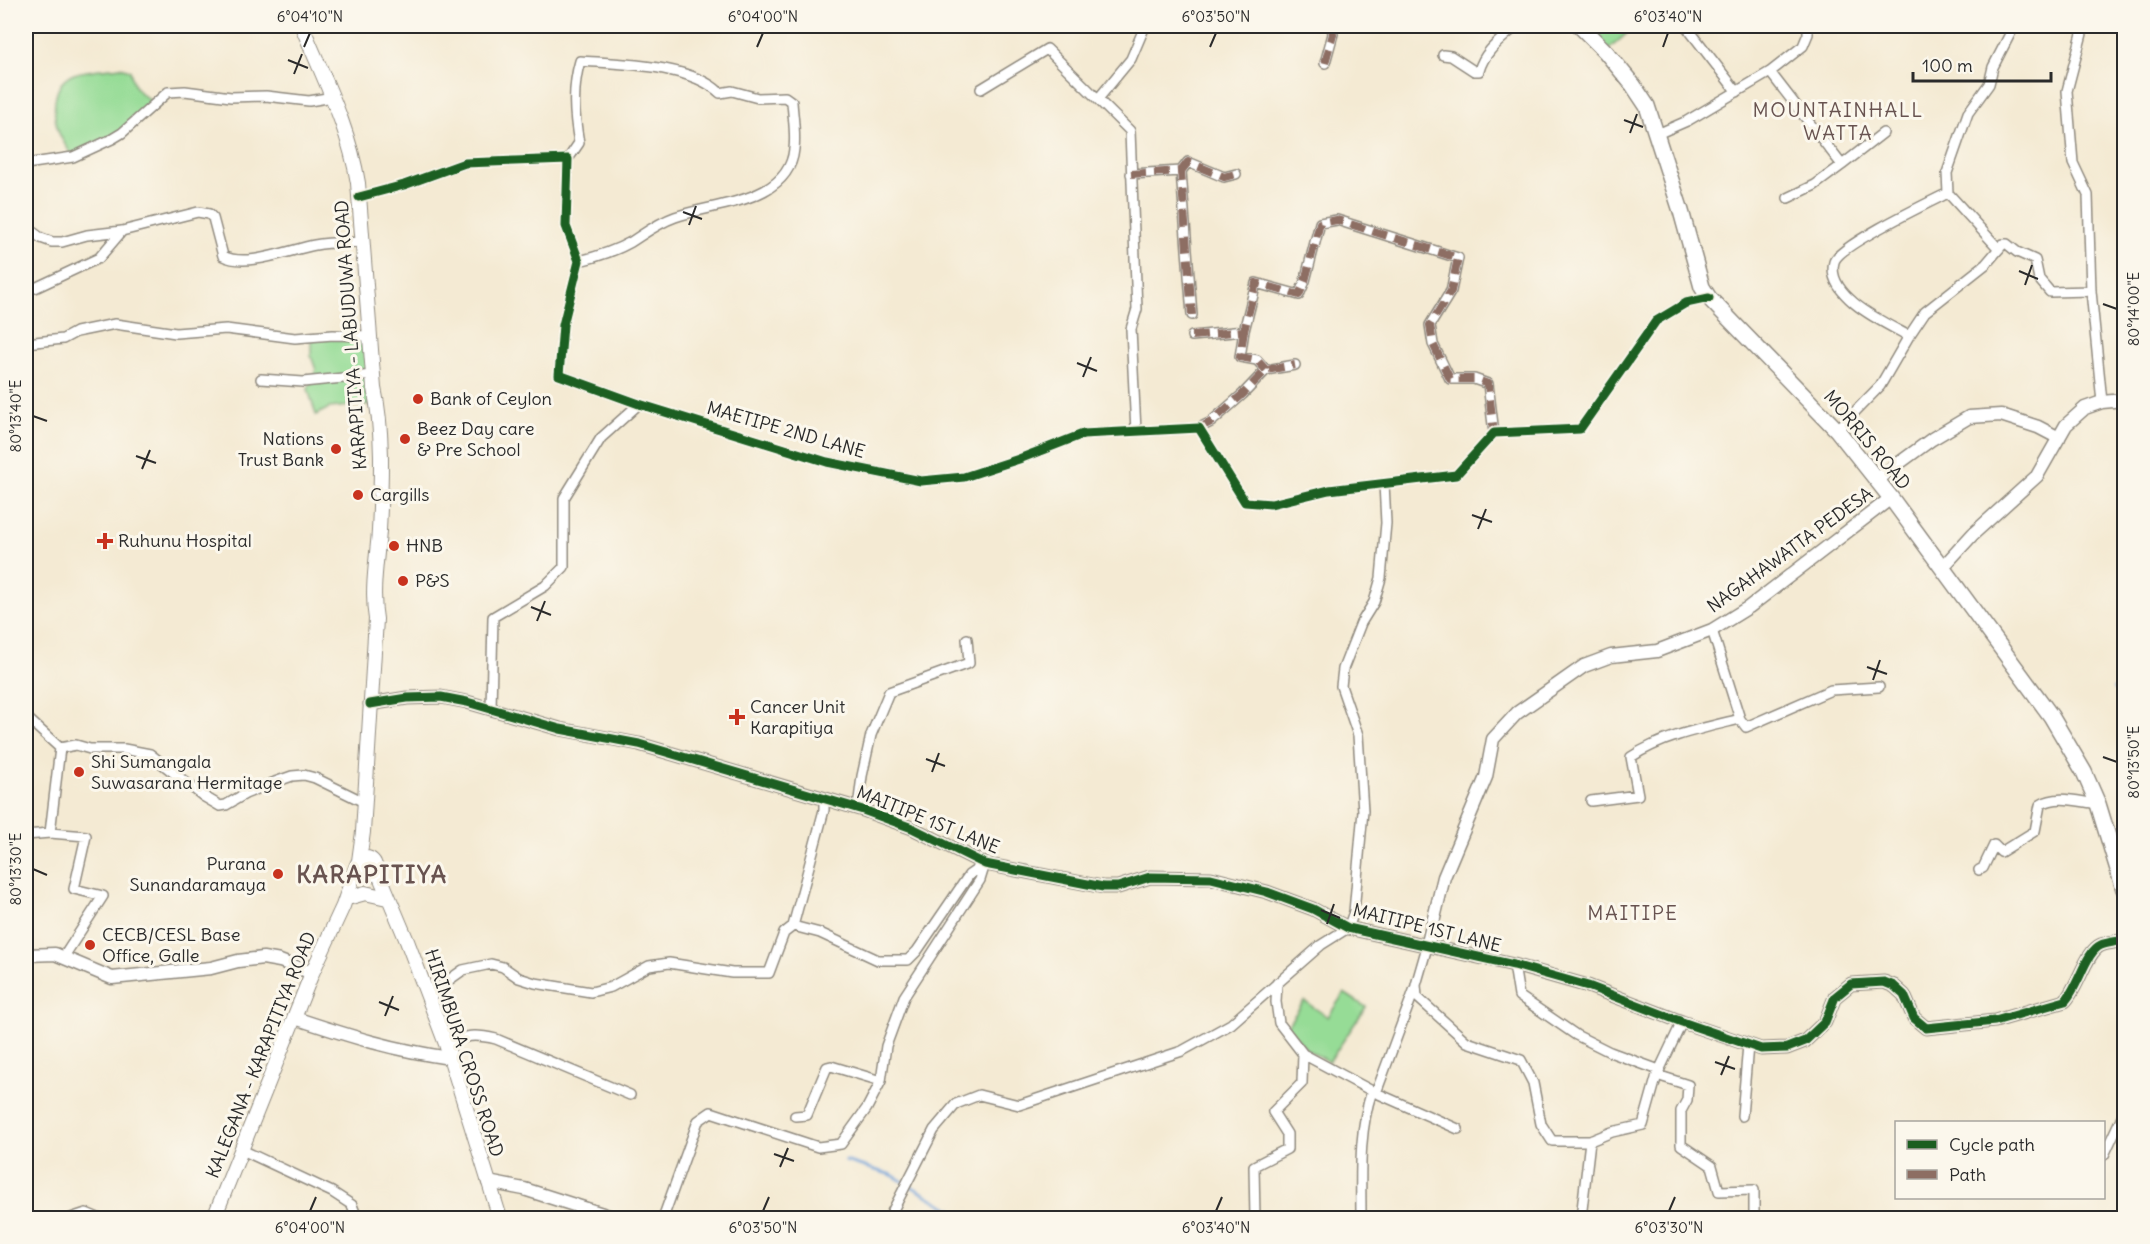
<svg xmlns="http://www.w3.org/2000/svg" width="2150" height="1244" font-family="Delius,sans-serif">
<rect width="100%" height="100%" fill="#fbf7ec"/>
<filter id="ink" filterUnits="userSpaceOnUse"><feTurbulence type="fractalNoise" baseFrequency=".0167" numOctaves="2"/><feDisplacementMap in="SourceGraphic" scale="12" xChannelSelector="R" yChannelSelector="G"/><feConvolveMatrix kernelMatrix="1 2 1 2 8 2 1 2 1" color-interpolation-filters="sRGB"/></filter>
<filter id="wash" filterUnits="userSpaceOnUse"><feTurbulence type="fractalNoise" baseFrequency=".008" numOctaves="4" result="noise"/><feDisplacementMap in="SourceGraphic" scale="24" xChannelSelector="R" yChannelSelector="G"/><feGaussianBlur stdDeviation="1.35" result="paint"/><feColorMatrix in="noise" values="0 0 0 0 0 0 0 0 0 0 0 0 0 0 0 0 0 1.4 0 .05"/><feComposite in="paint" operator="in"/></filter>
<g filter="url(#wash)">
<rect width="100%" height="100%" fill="#f4ead3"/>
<path fill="#96dc96" stroke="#608460" stroke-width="1.5" d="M1580,26H1635L1606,52Z
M121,67L130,70C134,90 138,92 154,103L122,133L73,157C69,150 62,141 59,133C52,114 51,83 74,74C88,69 106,69 121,67Z
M370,336L373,404L329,408L316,415L308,389L316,370L311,356V337Z
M1344,993L1366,1007L1329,1062L1307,1050L1287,1026L1304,1001L1328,1017Z"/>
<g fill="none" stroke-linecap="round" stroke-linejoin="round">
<path stroke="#6a9dd5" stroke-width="3" d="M2114,689L2124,696
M845,1161L892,1175L966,1218"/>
</g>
</g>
<g filter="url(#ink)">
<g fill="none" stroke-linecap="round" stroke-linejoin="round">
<g stroke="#908a7f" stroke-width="12">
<path id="minor" d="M1686,26L1737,92
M2084,26L2067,91L2073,163L2088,195L2091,291L2102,402
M1443,55L1451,56L1474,71H1479C1484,51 1502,39 1516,26
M1325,63L1333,34L1332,26
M1770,72L1842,165L1883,133
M981,89L1047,49L1130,131L1137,309L1131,329L1136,431
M1098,99L1131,59L1145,26
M1655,135L1687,121L1770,72L1803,46L1808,34V26
M568,159L579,143C574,115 572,88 580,61C620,64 690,64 720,93L732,91L758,98L785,97L792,102C793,117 796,134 794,149C789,203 714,203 675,217C658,223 645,233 631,242C615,251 596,257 579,261
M26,164L73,157L112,139L122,133L168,92L185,91L231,97L266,96L309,101L333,97
M1181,171L1188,162L1224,177L1236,174
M1131,174L1181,171L1192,315
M359,197L404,185L465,163L568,159L566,226L579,261L563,325L559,375L639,404L827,462L921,481L964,477L1019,459L1083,434L1199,428L1245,502L1271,504L1329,490L1456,475L1494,433L1580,429L1656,321L1686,303L1709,298
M1788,198L1815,185L1842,165
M26,227L41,238L52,242H62L87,235L122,231L198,212L209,214L213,218L223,256C247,268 289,250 315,245C331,242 347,243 363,242
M1999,249L1948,193L1947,173L1968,113L1989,84L1993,67L2011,32V26
M26,289L35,288L99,258L122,231
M1244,331L1240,357L1257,360L1266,370
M1192,336L1244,331L1256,283L1299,295L1305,281L1320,223L1337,220L1458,258L1451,291L1430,325L1433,344L1450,379H1474L1488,384L1494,433
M1909,336C1885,323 1825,296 1834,262C1838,246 1930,202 1948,193
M26,343L63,339L76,332L115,324L176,333L226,329L295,338L333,335L370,336
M261,379L303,382L373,375
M1199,428L1211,422L1243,394L1266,370L1295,365
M1837,430L1880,386L1909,336L1925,312L1986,264L2003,244H2007L2017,252L2035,260L2039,279L2050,292L2091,291
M1712,630L1740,719L1746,727L1831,690L1879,687
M491,709L493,617L545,586L564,567V498L601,438L639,404
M26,717L60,748
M60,748L76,745L90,749H124L150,754L203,796L220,806L226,805L245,794L275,782L292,776L304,775L315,778L364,802
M1591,801L1638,795L1631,757C1663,736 1703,728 1740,719
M858,808L862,776L871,735L889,692L969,663L967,639
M50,833L86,836L74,889L103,896L63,958
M26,835L50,833L60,748
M1979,870L1983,868L1994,845L2001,852L2035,831L2040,805C2058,794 2079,802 2098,804
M793,926L824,810V798
M1427,947L1416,985L1417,997L1467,1042L1521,1060L1533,1083L1541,1124L1552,1141H1590L1612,1132L1643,1125L1657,1075L1682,1022
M1514,965L1519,996L1576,1035L1610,1052L1659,1070
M1277,983L1276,1002L1279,1023L1303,1054L1372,1091L1458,1129
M429,999L446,982L463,970L491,964L503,967L519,978L535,983L591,992L611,987L649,966L669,963L732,973H769L784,933L793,926L820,933L878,960H908L917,951L969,875L985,864
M446,1044C466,1035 475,1034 496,1039L630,1095
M1657,1075L1688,1085L1687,1100L1681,1111V1145L1712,1166L1719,1191L1754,1190V1218
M1376,1093L1415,988
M795,1116L807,1115L827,1067L831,1066L881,1081
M1742,1116L1748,1045
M242,1150L332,1192L352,1205L357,1218
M2104,1155L2124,1112
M71,1218L86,1213L98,1218
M663,1218L698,1121L711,1112L818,1147L841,1144L867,1108L881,1081L886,1046L904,997L980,880L985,864
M889,1218L934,1130L956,1104L979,1095L1019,1105L1182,1051L1231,1024L1321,945L1348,928L1354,912L1363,811L1358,735L1341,686L1343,669L1361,623L1374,602L1381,578L1386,523L1384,483
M1255,1218L1254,1166L1287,1149V1134L1273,1112L1302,1083L1303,1054
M1361,1218C1361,1175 1358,1133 1372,1091
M1581,1218L1590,1141"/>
</g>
<g stroke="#908a7f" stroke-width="15">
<path id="tertiary" d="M1876,480L1932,439L1969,417L2001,415L2038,427L2059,438
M1942,568L1973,534L2037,476L2066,425L2085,408L2102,402L2124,400
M370,704L407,698L441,697L467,702L560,729L639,744L863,810L912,828L985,864L1103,887H1118L1150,877L1211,878L1267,892L1313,909L1348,928L1514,965L1588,986L1682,1022L1761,1049L1787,1048L1805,1041L1825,1022L1835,997L1851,984L1884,982L1894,986L1904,995L1914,1018L1926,1028L1995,1021L2065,1001C2078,988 2086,951 2101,945C2108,942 2117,942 2124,940
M1427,947L1444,877L1486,777L1493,739L1517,713L1584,666L1611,656L1657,651L1712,630L1749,607L1891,498
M26,955L55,954L112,978L211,968L238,961L263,958L280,961L312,973
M295,1018C349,1036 393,1050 450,1058
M488,1182L524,1189L615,1218"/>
</g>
<g stroke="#908a7f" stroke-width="16">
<path id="secondary" d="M302,26C323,77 349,127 358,183L374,388C384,433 381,485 379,531C377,560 371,590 376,619L363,832L359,861
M357 867a9 9 0 1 1 18 0a9 9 0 1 1-18 0Z
M376,867L407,941L446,1044L500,1218
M351,897L365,893L387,898
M214,1218L312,973L343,906L357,865"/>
</g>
<g stroke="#908a7f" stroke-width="18">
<path id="primary" d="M1580,26L1606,52L1633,85L1647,106L1681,211L1702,287L1709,298L1837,430L1891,498L2051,716L2084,772L2098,804L2124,889"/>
</g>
<use href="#minor" stroke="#fff" stroke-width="9"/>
<use href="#tertiary" stroke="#fff" stroke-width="12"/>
<use href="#secondary" stroke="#fff" stroke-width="14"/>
<use href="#primary" stroke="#fff" stroke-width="15"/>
<path stroke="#8d6e63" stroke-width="8" stroke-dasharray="15 8" stroke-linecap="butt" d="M1325,63L1333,34L1332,26
M1181,171L1188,162L1224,177L1236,174
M1131,174L1181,171L1192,315
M1244,331L1240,357L1257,360L1266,370
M1192,336L1244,331L1256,283L1299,295L1305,281L1320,223L1337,220L1458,258L1451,291L1430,325L1433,344L1450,379H1474L1488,384L1494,433
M1199,428L1211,422L1243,394L1266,370L1295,365"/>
<g stroke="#fbf7ec" stroke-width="13">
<path id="cycleway" d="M359,197L404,185L465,163L568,159L566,226L579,261L563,325L559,375L639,404L827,462L921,481L964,477L1019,459L1083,434L1199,428L1245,502L1271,504L1329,490L1456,475L1494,433L1580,429L1656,321L1686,303L1709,298
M370,704L407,698L441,697L467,702L560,729L639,744L863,810L912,828L985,864L1103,887H1118L1150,877L1211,878L1267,892L1313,909L1348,928L1514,965L1588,986L1682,1022L1761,1049L1787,1048L1805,1041L1825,1022L1835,997L1851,984L1884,982L1894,986L1904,995L1914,1018L1926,1028L1995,1021L2065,1001C2078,988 2086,951 2101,945C2108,942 2117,942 2124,940"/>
</g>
<use href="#cycleway" stroke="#1b5e20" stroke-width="9"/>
</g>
</g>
<path fill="none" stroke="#2b2b2b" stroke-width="2" d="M304,47L310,33M757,47L763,33M1210,47L1216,33M1663,47L1668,33M288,60L308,68M294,74L302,54M1624,120L1643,127M1630,133L1637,114M683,212L702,219M689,225L696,206M2019,271L2038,279M2025,285L2032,265M2103,304L2117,309M1077,363L1097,371M1083,377L1091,357M33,416L47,421M136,456L156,463M142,469L150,450M1472,515L1492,522M1478,529L1486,509M531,607L551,615M537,621L545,601M1867,667L1887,674M1873,680L1880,660M2103,757L2117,762M926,759L945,766M932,772L939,753M33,869L47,875M1321,910L1340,918M1327,924L1334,904M379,1002L399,1010M385,1016L393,996M1715,1062L1735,1069M1721,1075L1729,1056M774,1154L794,1161M780,1167L788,1148M310,1211L316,1197M763,1211L769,1197M1216,1211L1222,1197M1669,1211L1675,1197"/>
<g fill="#c8321e" stroke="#fbf7ec" stroke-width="2">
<circle cx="418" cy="399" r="6"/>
<circle cx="405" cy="439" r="6"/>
<circle cx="336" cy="449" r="6"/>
<circle cx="358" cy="495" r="6"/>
<path d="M102 532h6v6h6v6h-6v6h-6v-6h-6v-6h6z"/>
<circle cx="394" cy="546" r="6"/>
<circle cx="403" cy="581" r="6"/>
<path d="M734 708h6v6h6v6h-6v6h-6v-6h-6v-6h6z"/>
<circle cx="79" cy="772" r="6"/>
<circle cx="278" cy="874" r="6"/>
<circle cx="90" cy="945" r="6"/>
</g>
<g text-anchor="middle" stroke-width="6" stroke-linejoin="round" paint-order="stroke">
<g font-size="18" fill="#2b2b2b" stroke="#fbf7ec">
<text transform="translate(351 335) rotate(-94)" y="6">KARAPITIYA - LABUDUWA ROAD</text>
<text transform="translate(786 430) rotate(16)" y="6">MAETIPE 2ND LANE</text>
<text transform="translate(1867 440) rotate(50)" y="6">MORRIS ROAD</text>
<text transform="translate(1790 550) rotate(-36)" y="6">NAGAHAWATTA PEDESA</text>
<text transform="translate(928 820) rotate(22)" y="6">MAITIPE 1ST LANE</text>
<text transform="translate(1427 928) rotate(14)" y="6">MAITIPE 1ST LANE</text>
<text transform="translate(464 1053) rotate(72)" y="6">HIRIMBURA CROSS ROAD</text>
<text transform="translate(261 1055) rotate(-68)" y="6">KALEGANA - KARAPITIYA ROAD</text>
</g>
<g font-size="18" fill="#2b2b2b" stroke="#fbf7ec" text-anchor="start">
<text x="430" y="405">Bank of Ceylon</text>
<text x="417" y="435">Beez Day care<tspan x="417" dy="21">&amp; Pre School</tspan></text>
<text x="324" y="445" text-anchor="end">Nations<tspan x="324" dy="21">Trust Bank</tspan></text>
<text x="370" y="501">Cargills</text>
<text x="118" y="547">Ruhunu Hospital</text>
<text x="406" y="552">HNB</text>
<text x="415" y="587">P&amp;S</text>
<text x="750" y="713">Cancer Unit<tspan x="750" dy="21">Karapitiya</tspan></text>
<text x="91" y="768">Shi Sumangala<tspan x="91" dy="21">Suwasarana Hermitage</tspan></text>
<text x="266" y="870" text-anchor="end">Purana<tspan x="266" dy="21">Sunandaramaya</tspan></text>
<text x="102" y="941">CECB/CESL Base<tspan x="102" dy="21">Office, Galle</tspan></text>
</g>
<g font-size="20" letter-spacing="1.5" fill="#685350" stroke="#fbf7ec">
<text x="1838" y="117">MOUNTAINHALL<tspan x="1838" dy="23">WATTA</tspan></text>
<text x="1633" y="920">MAITIPE</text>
</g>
<g font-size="24" font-weight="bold" letter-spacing="1.5" fill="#685350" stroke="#fbf7ec">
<text x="372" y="883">KARAPITIYA</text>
</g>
</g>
<rect width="2150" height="1244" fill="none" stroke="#fbf7ec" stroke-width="66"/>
<rect x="1895" y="1121" width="210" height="78" fill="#fbf7ec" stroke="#a8a59f" stroke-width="1.5"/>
<rect x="1907" y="1140" width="30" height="9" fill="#1b5e20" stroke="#a8a59f" stroke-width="1.5"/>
<text x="1949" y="1151" font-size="18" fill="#2b2b2b">Cycle path</text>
<rect x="1907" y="1170" width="30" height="9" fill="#8d6e63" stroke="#a8a59f" stroke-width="1.5"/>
<text x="1949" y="1181" font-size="18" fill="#2b2b2b">Path</text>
<path d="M1913 72v9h138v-9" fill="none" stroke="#2b2b2b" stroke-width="3"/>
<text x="1922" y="72" font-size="18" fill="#2b2b2b" stroke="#fbf7ec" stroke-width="4.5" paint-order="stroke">100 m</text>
<rect x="33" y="33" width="2084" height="1178" fill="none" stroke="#2b2b2b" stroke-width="2"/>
<g font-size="15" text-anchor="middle" fill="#2b2b2b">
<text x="310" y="22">6°04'10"N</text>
<text x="763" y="22">6°04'00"N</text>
<text x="1216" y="22">6°03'50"N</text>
<text x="1668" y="22">6°03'40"N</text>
<text transform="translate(2134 309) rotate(-90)" y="5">80°14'00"E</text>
<text transform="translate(16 416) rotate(-90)" y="5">80°13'40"E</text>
<text transform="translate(2134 762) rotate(-90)" y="5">80°13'50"E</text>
<text transform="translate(16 869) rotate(-90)" y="5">80°13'30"E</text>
<text x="310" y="1233">6°04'00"N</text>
<text x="763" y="1233">6°03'50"N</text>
<text x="1216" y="1233">6°03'40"N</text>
<text x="1669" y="1233">6°03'30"N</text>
</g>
</svg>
